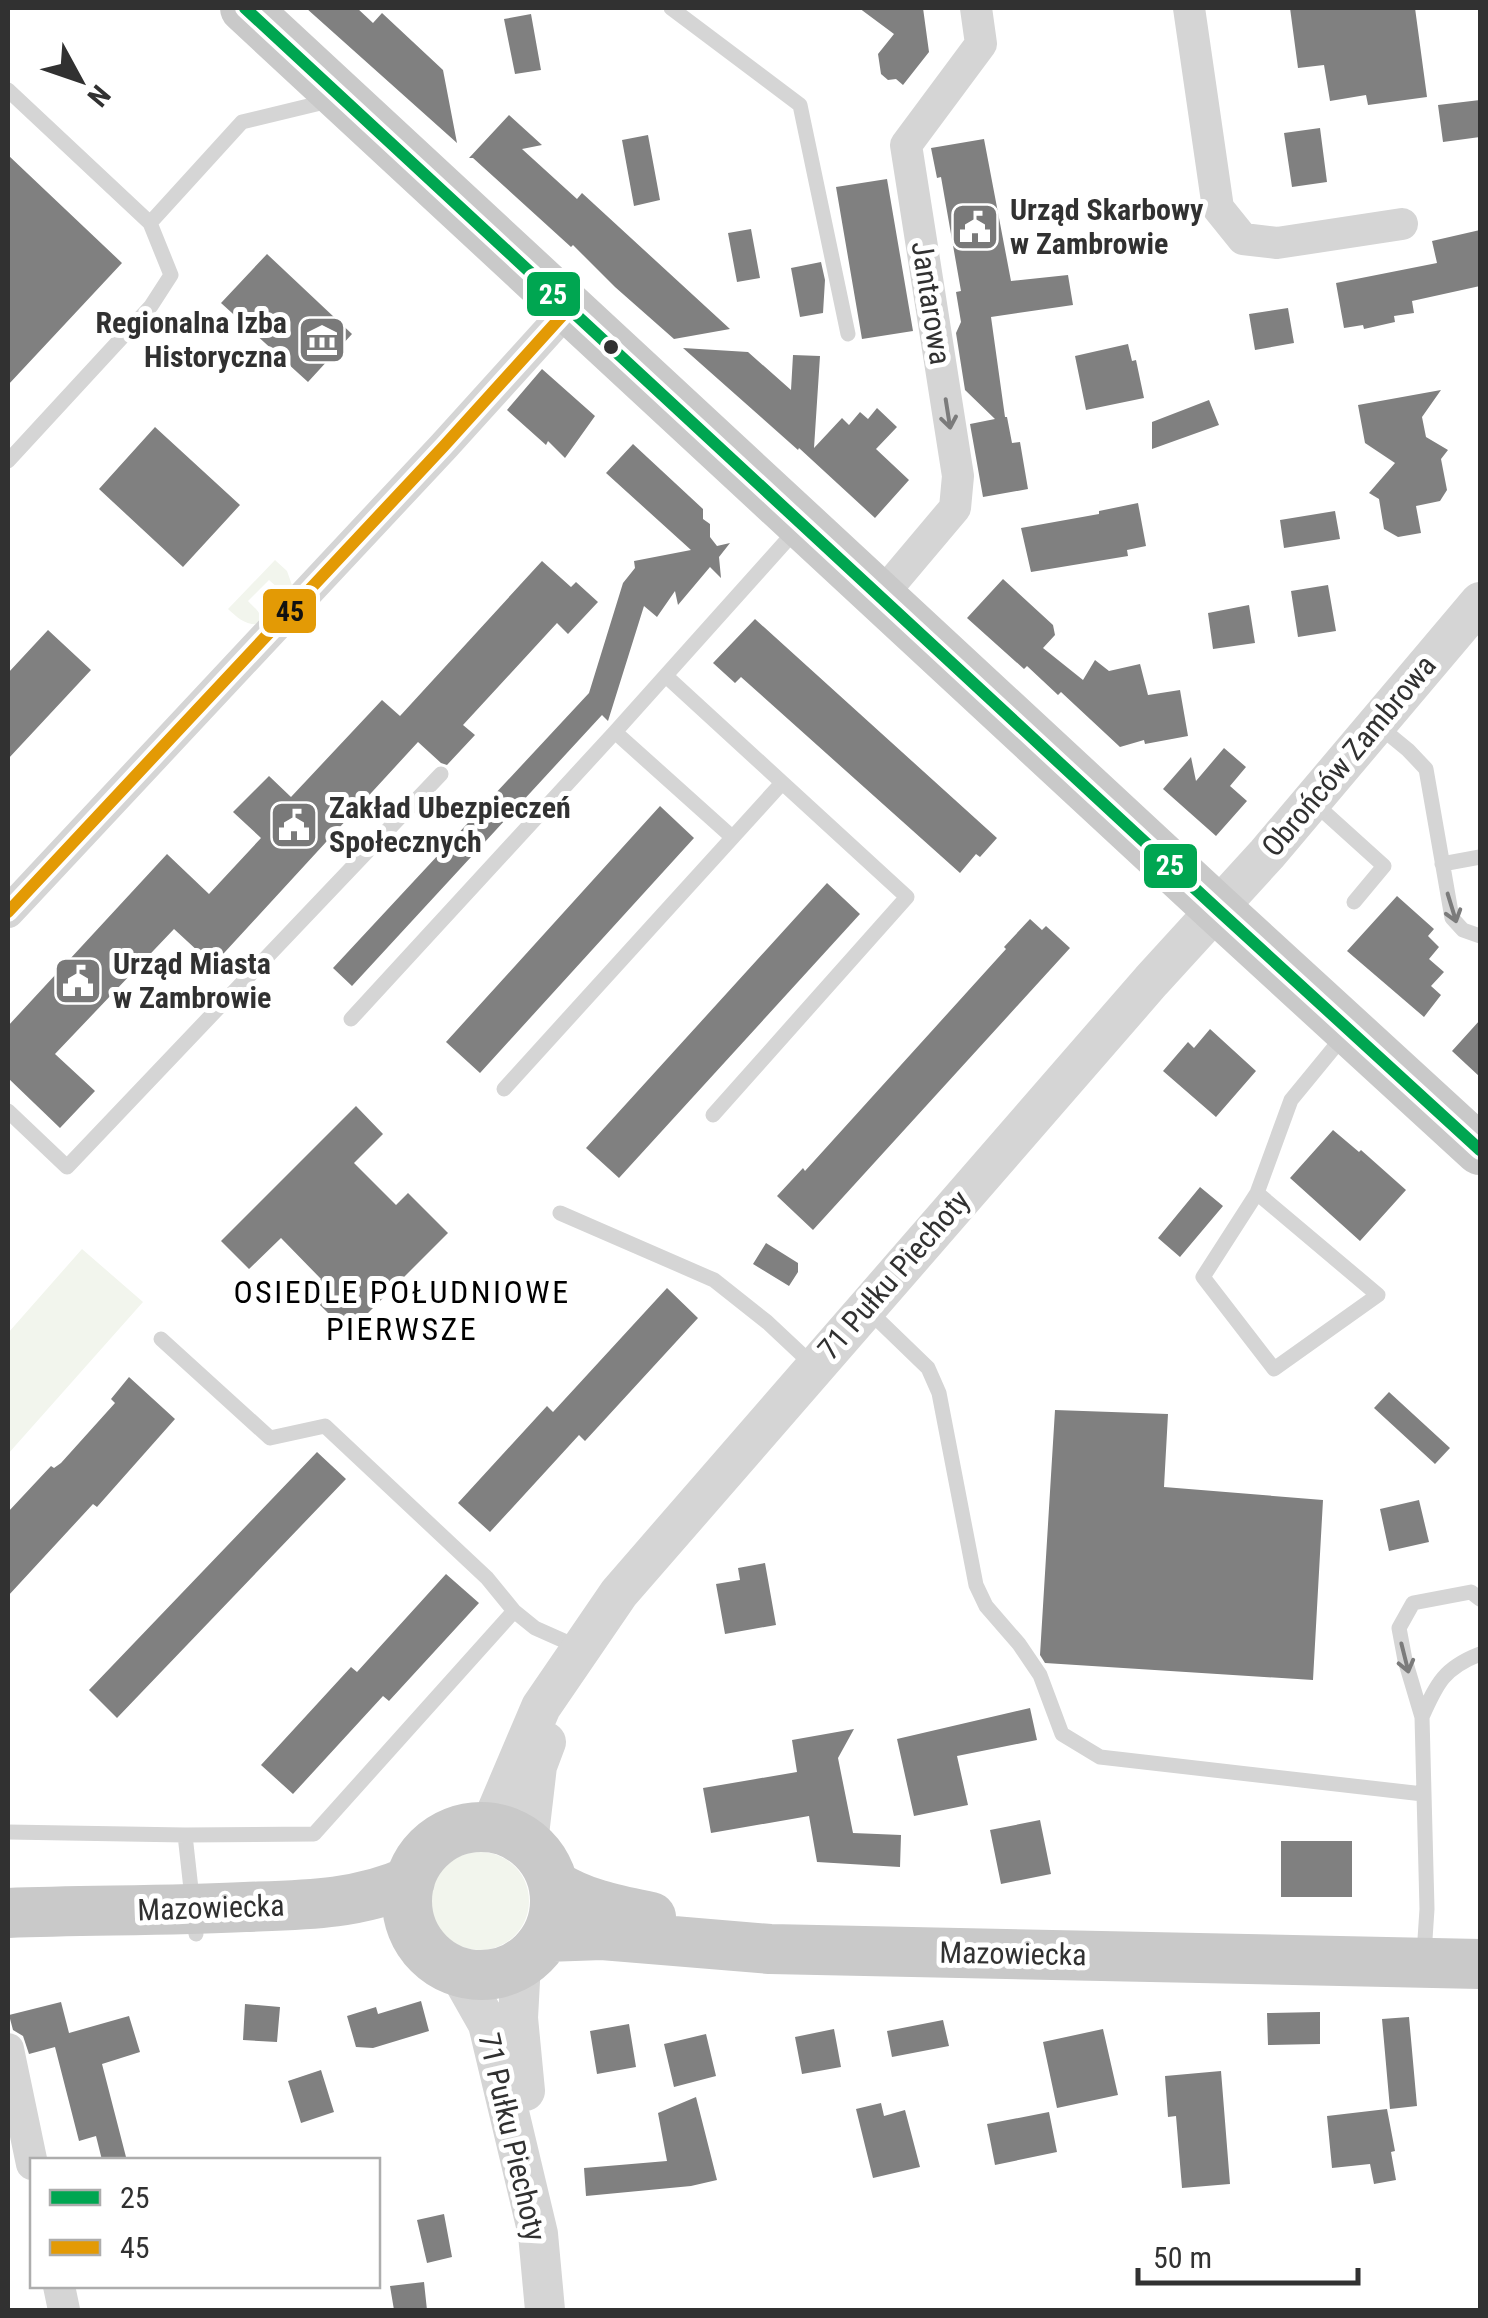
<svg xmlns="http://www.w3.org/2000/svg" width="1488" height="2318" font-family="'Roboto Condensed',sans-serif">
<rect width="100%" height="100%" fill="#fff"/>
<path fill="#f2f5ed" d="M275,560L287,571L293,588C282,593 277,587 269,580L248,601C255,609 263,612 260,624C246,626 238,618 228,609Z
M82,1249L143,1302L8,1454V1333Z
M431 1901a49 49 0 1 1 98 0a49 49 0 1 1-98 0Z"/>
<path fill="#808080" d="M306,8H357L373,23L382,13L443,70L457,143Z
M859,8H923L929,52L903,85L896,79L888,80L881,74L878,54L894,34Z
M1290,8H1415L1427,97L1368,105L1366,95L1330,101L1324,65L1298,68Z
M531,14L541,70L515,74L504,19Z
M1480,100V137L1443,142L1438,105Z
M509,115L542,145L522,149L577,199L582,193L730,329L674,339L615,287L573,245L571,247L473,158H469Z
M1320,128L1327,182L1292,187L1284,133Z
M648,135L660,200L634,206L622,140Z
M984,139L1011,281L1068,275L1073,305L991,317L1005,417H1007L1012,443L1020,442L1028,489L983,497L970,424L995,419L965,390L956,333L961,322L956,292L961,291L941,177L937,178L931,148Z
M8,155L122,263L8,385Z
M887,179L913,331L862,339L836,187Z
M751,229L760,278L737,282L728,233Z
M1480,230V286L1412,301L1414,313L1394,316L1395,322L1364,329L1363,325L1344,328L1336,283L1437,263L1432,241Z
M267,254L352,334L308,382L221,303Z
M821,262L825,280L823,313L800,317L791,268Z
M1288,308L1294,343L1255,350L1249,314Z
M1128,344L1132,361L1136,360L1144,398L1086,410L1075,356Z
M683,348L748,352L791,390L793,355L820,356L814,448L842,418L849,425L860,412L868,419L877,408L897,427L876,449L909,480L875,518L799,448L798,450Z
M542,369L595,416L565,458L548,441L546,445L507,410Z
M1441,390L1422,417L1426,437L1448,450L1441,459L1447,490L1440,501L1416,506L1421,533L1398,537L1384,529L1379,499L1369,493L1395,463L1365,443L1358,405Z
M1209,400L1219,425L1152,449V422Z
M155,427L240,505L183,567L99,489Z
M633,444L703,509V519L710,524V537L717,546L730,543L719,557L721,578L710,567L678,605L675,591L657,617L644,606L608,721L602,715L352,986L333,968L589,693L623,583L635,568L634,561L691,550L606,473Z
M1138,503L1146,546L1127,550L1128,556L1031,572L1021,528L1099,514V511Z
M1335,511L1340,539L1284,548L1280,520Z
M542,561L571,587L576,582L598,602L568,634L557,623L463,725L475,735L447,765L441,763L418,742L213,965L174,929L55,1054L95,1091L60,1128L8,1078V1026L167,854L209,894L261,838L233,812L269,776L291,797L382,700L400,716Z
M1003,579L1053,625L1055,635L1043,648L1083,680L1095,660L1109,671L1140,664L1148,695L1180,690L1188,736L1145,744L1144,740L1120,747L1061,692L1058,695L1027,666L1024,669L967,618Z
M1328,585L1336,631L1298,637L1291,591Z
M1249,605L1255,643L1213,649L1208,613Z
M755,619L997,838L980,857L976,854L960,873L741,677L735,683L713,663Z
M48,630L91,670L8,759V673Z
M1224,748L1246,767L1230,786L1247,801L1216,836L1163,789L1191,757L1196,781Z
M660,806L694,838L480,1073L446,1042Z
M827,883L860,914L619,1178L586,1148Z
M1397,896L1434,929L1428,936L1439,947L1429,959L1444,972L1431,986L1441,995L1424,1017L1347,951Z
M1030,919L1042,930L1046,926L1070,948L813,1230L777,1196L803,1168L805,1171L1006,949L1004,947Z
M1480,1020V1077L1452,1051Z
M1210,1029L1256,1071L1216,1117L1163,1071L1188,1042L1194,1048Z
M356,1106L383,1134L354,1163L396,1205L408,1193L448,1233L348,1333L307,1292L321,1279L281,1238L249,1269L221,1241Z
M1333,1130L1359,1152L1361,1150L1406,1190L1360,1241L1290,1178Z
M1200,1187L1223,1206L1180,1257L1158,1238Z
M766,1243L798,1263V1272L789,1286L753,1264Z
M667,1288L698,1318L585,1441L579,1435L490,1532L458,1503L547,1406L553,1412Z
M129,1377L175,1419L97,1507L93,1504L8,1596V1512L51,1466L54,1468L61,1463L115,1403L111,1399Z
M1389,1392L1450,1448L1435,1464L1374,1408Z
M1055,1410L1168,1414L1164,1487L1323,1500L1313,1680L1045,1663L1040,1655Z
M317,1452L346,1479L117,1718L89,1690Z
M1419,1500L1429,1542L1389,1551L1380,1509Z
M765,1563L776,1625L725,1634L716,1584L740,1580L738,1568Z
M446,1574L479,1603L389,1701L383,1696L293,1794L261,1765L351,1667L357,1672Z
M1030,1708L1037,1740L957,1756L968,1805L914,1816L897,1739Z
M854,1729L838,1758L853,1833L901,1835L900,1867L817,1862L809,1816L711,1833L703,1788L797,1772L792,1740Z
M1040,1820L1051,1874L1001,1884L990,1830Z
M1281,1841H1352V1897H1281Z
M421,2001L429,2031L373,2048L356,2047L347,2016L376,2007L378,2014Z
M61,2002L69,2033L129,2016L140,2052L102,2064L126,2157L102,2160L96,2136L79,2141L55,2047L29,2054L23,2036L13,2030L9,2015Z
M245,2004L280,2007L277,2042L243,2040Z
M1320,2012V2044L1268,2045L1267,2013Z
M1409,2017L1417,2106L1390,2109L1382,2019Z
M943,2020L949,2046L892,2057L887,2031Z
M629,2024L636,2067L597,2074L590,2031Z
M834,2029L841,2067L802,2074L795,2037Z
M1103,2029L1118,2095L1057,2108L1043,2042Z
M706,2034L716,2076L674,2087L664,2044Z
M321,2070L334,2112L301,2123L288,2081Z
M1221,2071L1230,2184L1182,2188L1176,2116L1168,2117L1165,2076Z
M696,2097L717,2180L691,2186L586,2196L584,2168L667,2161L658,2113Z
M881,2103L884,2116L905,2110L920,2167L873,2178L856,2109Z
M1387,2109L1395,2151L1391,2152L1396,2180L1374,2184L1370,2164L1332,2168L1327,2116Z
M1049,2112L1057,2152L995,2165L987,2124Z
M444,2214L452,2257L427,2263L417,2220Z
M424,2282L427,2310H394L390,2286Z"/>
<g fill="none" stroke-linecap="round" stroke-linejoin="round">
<path stroke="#d5d5d5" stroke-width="15" d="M671,8L800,105L848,334
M8,90L150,223L171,275L151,306L8,461
M150,223L242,122L333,100
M666,676L907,897L713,1115
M1380,727L1408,750L1426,769L1452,918L1463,930L1480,936
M615,732L732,837
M1312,801L1384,866L1354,902
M1442,864L1480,857
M351,1019L615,732L796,530
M504,1089L782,783
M8,1111L67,1167L441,774
M1257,1193L1378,1295L1274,1369L1203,1277L1257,1193L1291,1100L1346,1033
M560,1213L714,1280L767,1322L814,1366
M869,1311L928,1368L939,1393L976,1585L986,1606L1019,1644L1040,1675L1062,1734L1100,1757L1423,1794
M161,1339L270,1438L325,1426L487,1578L514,1611L535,1628L580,1648
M1422,1717C1437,1683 1444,1668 1480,1654
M8,1832L185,1835L196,1934
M185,1835L314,1834L514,1611
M1424,1954L1427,1909L1422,1717L1405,1660L1399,1628L1413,1603L1471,1592L1480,1599"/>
<path stroke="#d5d5d5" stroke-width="32" d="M1189,8L1218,208L1243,239L1277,243L1402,224
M880,597L955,508L958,476L906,145L981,44L976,8
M8,912L444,446L569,308
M8,2049L32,2164
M59,2286L64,2310"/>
<path stroke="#d5d5d5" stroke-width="40" d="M490,1827L541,1707L619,1593L1151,981L1267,854L1480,602
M528,1843L537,1766L546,1742
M521,1963L518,2018L525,2091
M458,1971L488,2024L538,2234L545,2310"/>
<path stroke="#c9c9c9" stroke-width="50" d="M245,8L1217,909L1480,1150
M407 1901a74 74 0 1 1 148 0a74 74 0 1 1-148 0Z
M554,1885C584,1904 617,1910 651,1917
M8,1913C87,1910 166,1911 245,1907C301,1905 358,1905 410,1881
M546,1937L602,1935L770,1949L1480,1964"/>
<g stroke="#fff" stroke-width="20">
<path id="bus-1" d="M245,8L1217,909L1480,1150"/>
</g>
<g stroke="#fff" stroke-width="20">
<path id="bus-2" d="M8,912L444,446L569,308"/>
</g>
<use href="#bus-1" stroke="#00a651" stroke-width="12"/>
<use href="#bus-2" stroke="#e39a05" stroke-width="12"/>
</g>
<defs><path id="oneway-shaft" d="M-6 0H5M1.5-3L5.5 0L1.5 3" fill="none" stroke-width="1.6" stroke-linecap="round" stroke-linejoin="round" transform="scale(2.5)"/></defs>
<g stroke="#7b7b7b">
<use href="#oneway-shaft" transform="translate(948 414) rotate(81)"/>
<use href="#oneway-shaft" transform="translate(1452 908) rotate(73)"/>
<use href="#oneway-shaft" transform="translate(1405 1658) rotate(76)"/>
</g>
<defs>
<g id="civic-square" transform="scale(2.5)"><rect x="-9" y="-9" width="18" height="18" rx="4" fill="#797979" stroke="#fff"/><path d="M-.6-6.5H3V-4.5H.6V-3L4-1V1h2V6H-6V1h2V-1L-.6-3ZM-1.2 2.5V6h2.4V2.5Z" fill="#fff"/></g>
<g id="museum-square" transform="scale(2.5)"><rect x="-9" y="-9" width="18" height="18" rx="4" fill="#797979" stroke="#fff"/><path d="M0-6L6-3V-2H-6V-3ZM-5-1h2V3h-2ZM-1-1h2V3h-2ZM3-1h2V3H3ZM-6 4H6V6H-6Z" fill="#fff"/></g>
</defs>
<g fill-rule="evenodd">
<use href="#civic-square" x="975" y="227"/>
<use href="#museum-square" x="322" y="340"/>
<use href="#civic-square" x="294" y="825"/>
<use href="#civic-square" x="78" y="981"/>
</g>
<circle fill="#313131" stroke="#fff" stroke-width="4" cx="611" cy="347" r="9"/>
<g text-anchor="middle" stroke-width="10" stroke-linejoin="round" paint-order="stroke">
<g font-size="30" font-weight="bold" fill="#313131" stroke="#fff" text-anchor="start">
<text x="1010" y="220">Urząd Skarbowy<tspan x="1010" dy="34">w Zambrowie</tspan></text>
<text x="287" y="333" text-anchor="end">Regionalna Izba<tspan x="287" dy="34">Historyczna</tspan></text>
<text x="329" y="818">Zakład Ubezpieczeń<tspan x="329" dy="34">Społecznych</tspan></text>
<text x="113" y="974">Urząd Miasta<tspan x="113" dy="34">w Zambrowie</tspan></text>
</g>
<g font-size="30" fill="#313131" stroke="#fff">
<text transform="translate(931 303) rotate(81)" y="10">Jantarowa</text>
<text transform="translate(1349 756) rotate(-50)" y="10">Obrońców Zambrowa</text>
<text transform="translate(894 1275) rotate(-49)" y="10">71 Pułku Piechoty</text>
<text transform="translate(211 1908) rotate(-2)" y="10">Mazowiecka</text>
<text transform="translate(1013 1954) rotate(1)" y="10">Mazowiecka</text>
<text transform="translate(512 2137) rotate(77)" y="10">71 Pułku Piechoty</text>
</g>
<g font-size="32" letter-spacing="2.5" fill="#000" stroke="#fff">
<text x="402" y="1303">OSIEDLE POŁUDNIOWE<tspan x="402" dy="37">PIERWSZE</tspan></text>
</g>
</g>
<g stroke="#fff" stroke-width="4">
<rect x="525" y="270" width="57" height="48" rx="10" fill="#00a651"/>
<rect x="261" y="587" width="57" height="48" rx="10" fill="#e39a05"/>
<rect x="1142" y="842" width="57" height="48" rx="10" fill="#00a651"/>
</g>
<g font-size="28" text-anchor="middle" font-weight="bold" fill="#fff">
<text x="553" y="304">25</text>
<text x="1170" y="875">25</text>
</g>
<g font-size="28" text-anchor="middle" font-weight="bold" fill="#111">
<text x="290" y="621">45</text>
</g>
<rect width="1488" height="2318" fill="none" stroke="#313131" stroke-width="20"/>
<rect x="30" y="2158" width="350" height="130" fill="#ffffff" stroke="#adadad" stroke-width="2.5"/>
<rect x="50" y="2190" width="50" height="15" fill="#00a651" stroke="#adadad" stroke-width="2.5"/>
<text x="120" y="2208" font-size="30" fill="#313131">25</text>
<rect x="50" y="2240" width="50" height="15" fill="#e39a05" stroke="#adadad" stroke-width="2.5"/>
<text x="120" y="2258" font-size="30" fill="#313131">45</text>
<g transform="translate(80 80) rotate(130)" stroke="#ffffff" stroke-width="8" paint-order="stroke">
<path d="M0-8L18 38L0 25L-18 38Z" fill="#313131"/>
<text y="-15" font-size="28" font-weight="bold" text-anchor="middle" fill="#313131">N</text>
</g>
<path d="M1138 2268v15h220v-15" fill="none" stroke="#313131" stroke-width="5"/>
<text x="1153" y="2268" font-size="30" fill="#313131" stroke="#ffffff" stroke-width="8" paint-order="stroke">50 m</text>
</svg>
